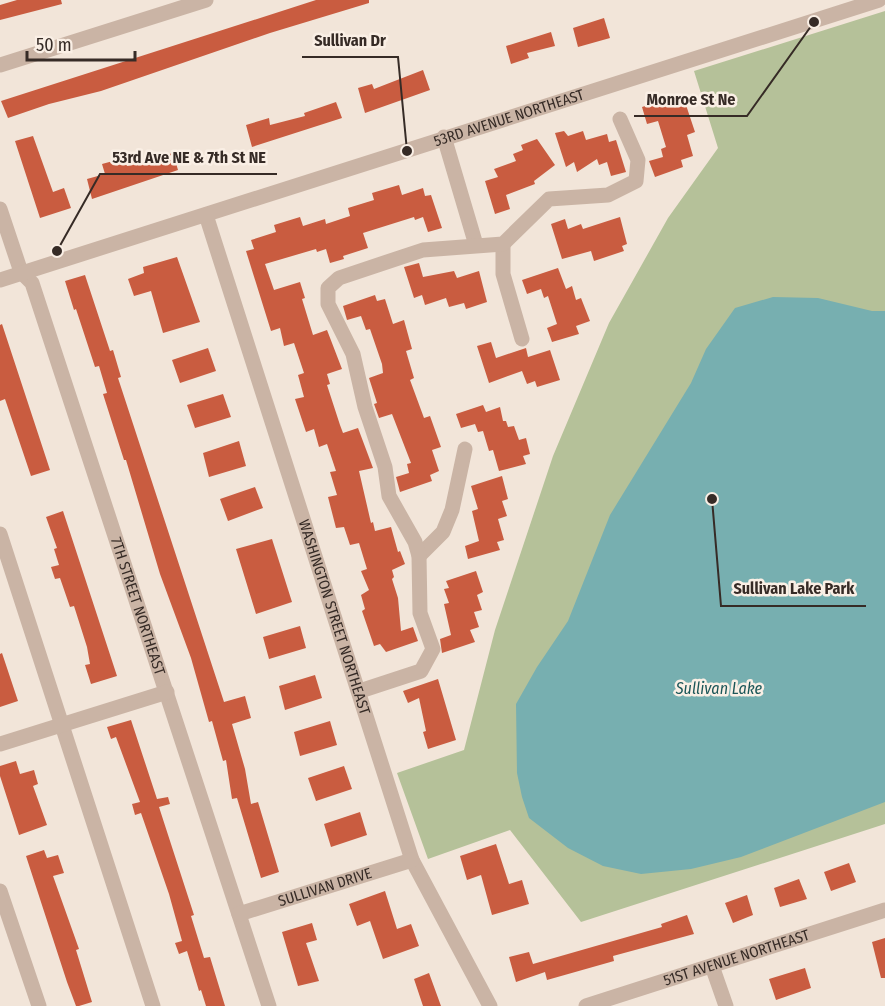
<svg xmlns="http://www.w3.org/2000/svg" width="885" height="1006" font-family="'Fira Sans Condensed',sans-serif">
<rect width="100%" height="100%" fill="#f2e5d9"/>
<path fill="#b5c199" d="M885,11V824L581,922L510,830L428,859L397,773L464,750L495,630L553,456L609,323L668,218L718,148L694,71Z"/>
<path fill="#77afb0" d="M773,297L818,298L872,311H885V802L741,857L691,869L641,874L603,866L568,848L529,818L522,797L517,773L516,704L537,667L568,621L610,515L691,383L706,349L735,308Z"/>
<path fill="#c95c40" d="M17,0H61L62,4L0,20V5Z
M316,0H369V3L270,33L101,91L49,104L8,118L1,101Z
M604,18L610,38L578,47L573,28Z
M551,32L555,46L527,53L529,58L511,64L506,46Z
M423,70L430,90L365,113L358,88L372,84L374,89Z
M675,96L679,107L686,105L695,132L687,135L693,156L681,160L683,167L655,177L649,161L663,157L661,149L666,147L658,121L647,124L642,107Z
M336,102L342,118L252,147L246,125L269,118L270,125L305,116L304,113Z
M564,131L568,136L583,131L586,140L607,134L609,142L616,140L626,172L611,176L607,162L599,165L597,159L577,172L574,162L566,167L555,133Z
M33,136L53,192L64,188L71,208L40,218L15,141Z
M537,139L555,165L534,181L535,184L506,195L510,209L495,214L485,181L498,177L494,169L516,161L513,154L523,150L521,145Z
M173,153L178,170L92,199L87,179L105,174L102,164L124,158L127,166Z
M399,185L402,195L423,188L425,196L431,195L442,228L428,232L423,217L415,220L414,217L363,233L368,248L343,256L344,259L330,263L326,249L317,252L316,249L265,264L274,290L300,282L305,298L302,299L313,335L327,330L342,369L327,374L330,384L327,385L340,425L343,433L358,428L373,468L359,471L371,523L373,522L375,531L391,527L398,552L400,551L405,564L392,570L394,577L392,579L398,598L401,631L413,627L418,641L386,652L380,644L374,646L362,611L365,609L361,595L369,590L361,571L367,569L359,543L350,545L344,527L336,528L328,497L337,495L330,472L336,471L327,444L319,447L314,429L306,432L295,399L304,397L298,375L304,373L294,343L284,346L280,328L271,331L246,251L254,249L251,240L276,232L274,225L300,217L303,226L325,219L326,224L350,216L348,208L374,200L372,193Z
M620,217L627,244L622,246L624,251L594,261L591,251L562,259L551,224L565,219L568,229L581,224L583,229Z
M177,257L200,322L163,333L151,291L134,296L128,279L144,273L143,267Z
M419,263L423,277L454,271L457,278L479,271L487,302L466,309L464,303L449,307L446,298L425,305L422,295L414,298L404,267Z
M558,268L566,289L572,286L576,300L581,298L590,321L576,326L579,334L552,342L547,328L557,324L548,296L544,298L541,289L527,294L522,280Z
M85,275L110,351L113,350L121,377L118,378L224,702L245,696L251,718L232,724L245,769L251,804L258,802L279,872L261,878L237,798L232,799L226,760L223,761L212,721L209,722L191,658L160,574L126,460H124L103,394L107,393L99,366L95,367L76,309L74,310L65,281Z
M375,295L377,301L385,299L393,324L404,320L412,349L406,351L414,378L410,380L424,418L430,416L441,447L432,450L439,471L430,475L432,481L400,492L396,477L409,473L407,464L411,463L392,414L379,418L374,404L377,403L369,378L383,373L382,364L370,329L366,330L361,316L347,320L343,306Z
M2,324L50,470L31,476L5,399L0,401V325Z
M491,342L496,358L526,348L528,357L550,350L560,380L537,387L535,381L527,384L522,371L489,383L477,346Z
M208,348L216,371L180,383L172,360Z
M223,394L231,417L195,428L187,405Z
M483,405L486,412L500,407L503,421H506L508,427L514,426L519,440L526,438L530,454L523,456L526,464L499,471L493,450L489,451L483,431L478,432L475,424L461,428L456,414Z
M239,441L246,466L209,477L203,453Z
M502,476L508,499L502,501L507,516L498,519L504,540L497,542L500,550L468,559L465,546L479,541L472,511L478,509L471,486Z
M255,487L263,508L228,521L220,499Z
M63,511L117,676L91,684L85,665L90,664L87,647L74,606L70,607L60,578L55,579L51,567L59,565L54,549L57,548L46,517Z
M272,539L292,602L256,614L236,549Z
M476,571L483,592L477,595L482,610L474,612L479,627L470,630L475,642L442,653L440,639L451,635L444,604L449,603L444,589L449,588L446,581Z
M300,626L306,648L269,659L263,637Z
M2,653L18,701L0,707V654Z
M315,675L322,698L285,710L279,686Z
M438,679L456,740L428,749L423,732L426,731L419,698L408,703L403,691Z
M131,720L157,799L168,797L170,804L159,807L194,915L191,916L204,958L210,957L225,1006H206L201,990L199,991L187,951L179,954L175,943L182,941L169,894L141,813L135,815L132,804L140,802L116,737L111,739L107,727Z
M330,721L337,745L300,756L294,732Z
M16,761L20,774L34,770L38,784L33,786L47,825L19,835L0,776V766Z
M344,766L352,789L316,801L308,778Z
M360,812L367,835L331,847L324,824Z
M496,844L509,884L522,880L529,904L492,915L481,875L467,880L460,856Z
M44,850L47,858L58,855L64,873L53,876L79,949L76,950L92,1002L79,1006H76L67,982L26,856Z
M849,863L856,882L831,891L824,872Z
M799,879L807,899L780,907L774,888Z
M385,891L397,929L411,924L419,946L383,959L370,921L357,926L349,904Z
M747,895L753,915L733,923L725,903Z
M687,915L694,934L613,956L614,961L547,980L545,972L516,982L509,957L529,952L533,964L662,927L661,924Z
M312,923L317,940L306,943L319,981L298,986L282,932Z
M885,938V978H881L872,942Z
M805,968L811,988L776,1000L769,979Z
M429,973L441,1006H423L414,979Z"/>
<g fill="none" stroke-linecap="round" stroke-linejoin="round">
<g stroke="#cab4a5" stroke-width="15">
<path d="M0,65L206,0"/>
<path d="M444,137L476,245"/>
<path id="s1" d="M0,209L21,272L32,283L269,1006"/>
<path id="s2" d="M206,215L412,860L490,1006"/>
<path d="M503,244V274L522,339"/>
<path id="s3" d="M0,280L879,0"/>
<path d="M0,534L153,1006"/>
<path d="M419,556L443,532L452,510L465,449"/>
<path d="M360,691L421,671L433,649L420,613L419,556L415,542L389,496L385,467L365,407L353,354L328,304V288L339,278L423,250L503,244L549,199L608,195L636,181L638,160L620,119"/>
<path d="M0,744L167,692"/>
<path d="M0,891L39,1006"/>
<path id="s4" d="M239,914L412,860"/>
<path d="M712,966L726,1006"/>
<path id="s5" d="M586,1006L885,910"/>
</g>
</g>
<g text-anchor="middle" stroke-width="5" stroke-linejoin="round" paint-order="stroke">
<g font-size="15" fill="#362b26" stroke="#faefe5">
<text dy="5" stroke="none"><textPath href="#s3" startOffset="534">53RD AVENUE NORTHEAST</textPath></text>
<text dy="5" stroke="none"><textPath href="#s1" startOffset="422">7TH STREET NORTHEAST</textPath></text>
<text dy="5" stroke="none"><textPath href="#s2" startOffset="422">WASHINGTON STREET NORTHEAST</textPath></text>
<text dy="5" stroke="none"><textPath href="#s4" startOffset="90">SULLIVAN DRIVE</textPath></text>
<text dy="5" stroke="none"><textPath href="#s5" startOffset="158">51ST AVENUE NORTHEAST</textPath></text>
</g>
<g font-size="16" font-style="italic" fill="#1b5658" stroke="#faefe5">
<text x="719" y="694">Sullivan Lake</text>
</g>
</g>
<path fill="none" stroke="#362b26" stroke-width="2" d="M407 151L398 57H302M814 22L747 116H634M57 251L100 174H277M712 499L721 606H866"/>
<g fill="#362b26" stroke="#faefe5" stroke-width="2">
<circle cx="407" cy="151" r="6"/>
<circle cx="814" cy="22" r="6"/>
<circle cx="57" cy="251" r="6"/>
<circle cx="712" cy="499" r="6"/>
</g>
<g font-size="16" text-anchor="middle" font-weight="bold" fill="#362b26" stroke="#faefe5" stroke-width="5" stroke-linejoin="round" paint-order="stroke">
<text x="350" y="46">Sullivan Dr</text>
<text x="691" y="105">Monroe St Ne</text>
<text x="189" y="163">53rd Ave NE &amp; 7th St NE</text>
<text x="794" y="594">Sullivan Lake Park</text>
</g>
<path d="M27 51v9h108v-9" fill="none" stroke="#362b26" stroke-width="3"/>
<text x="36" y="51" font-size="18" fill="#362b26" stroke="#faefe5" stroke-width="4.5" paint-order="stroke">50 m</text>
</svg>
